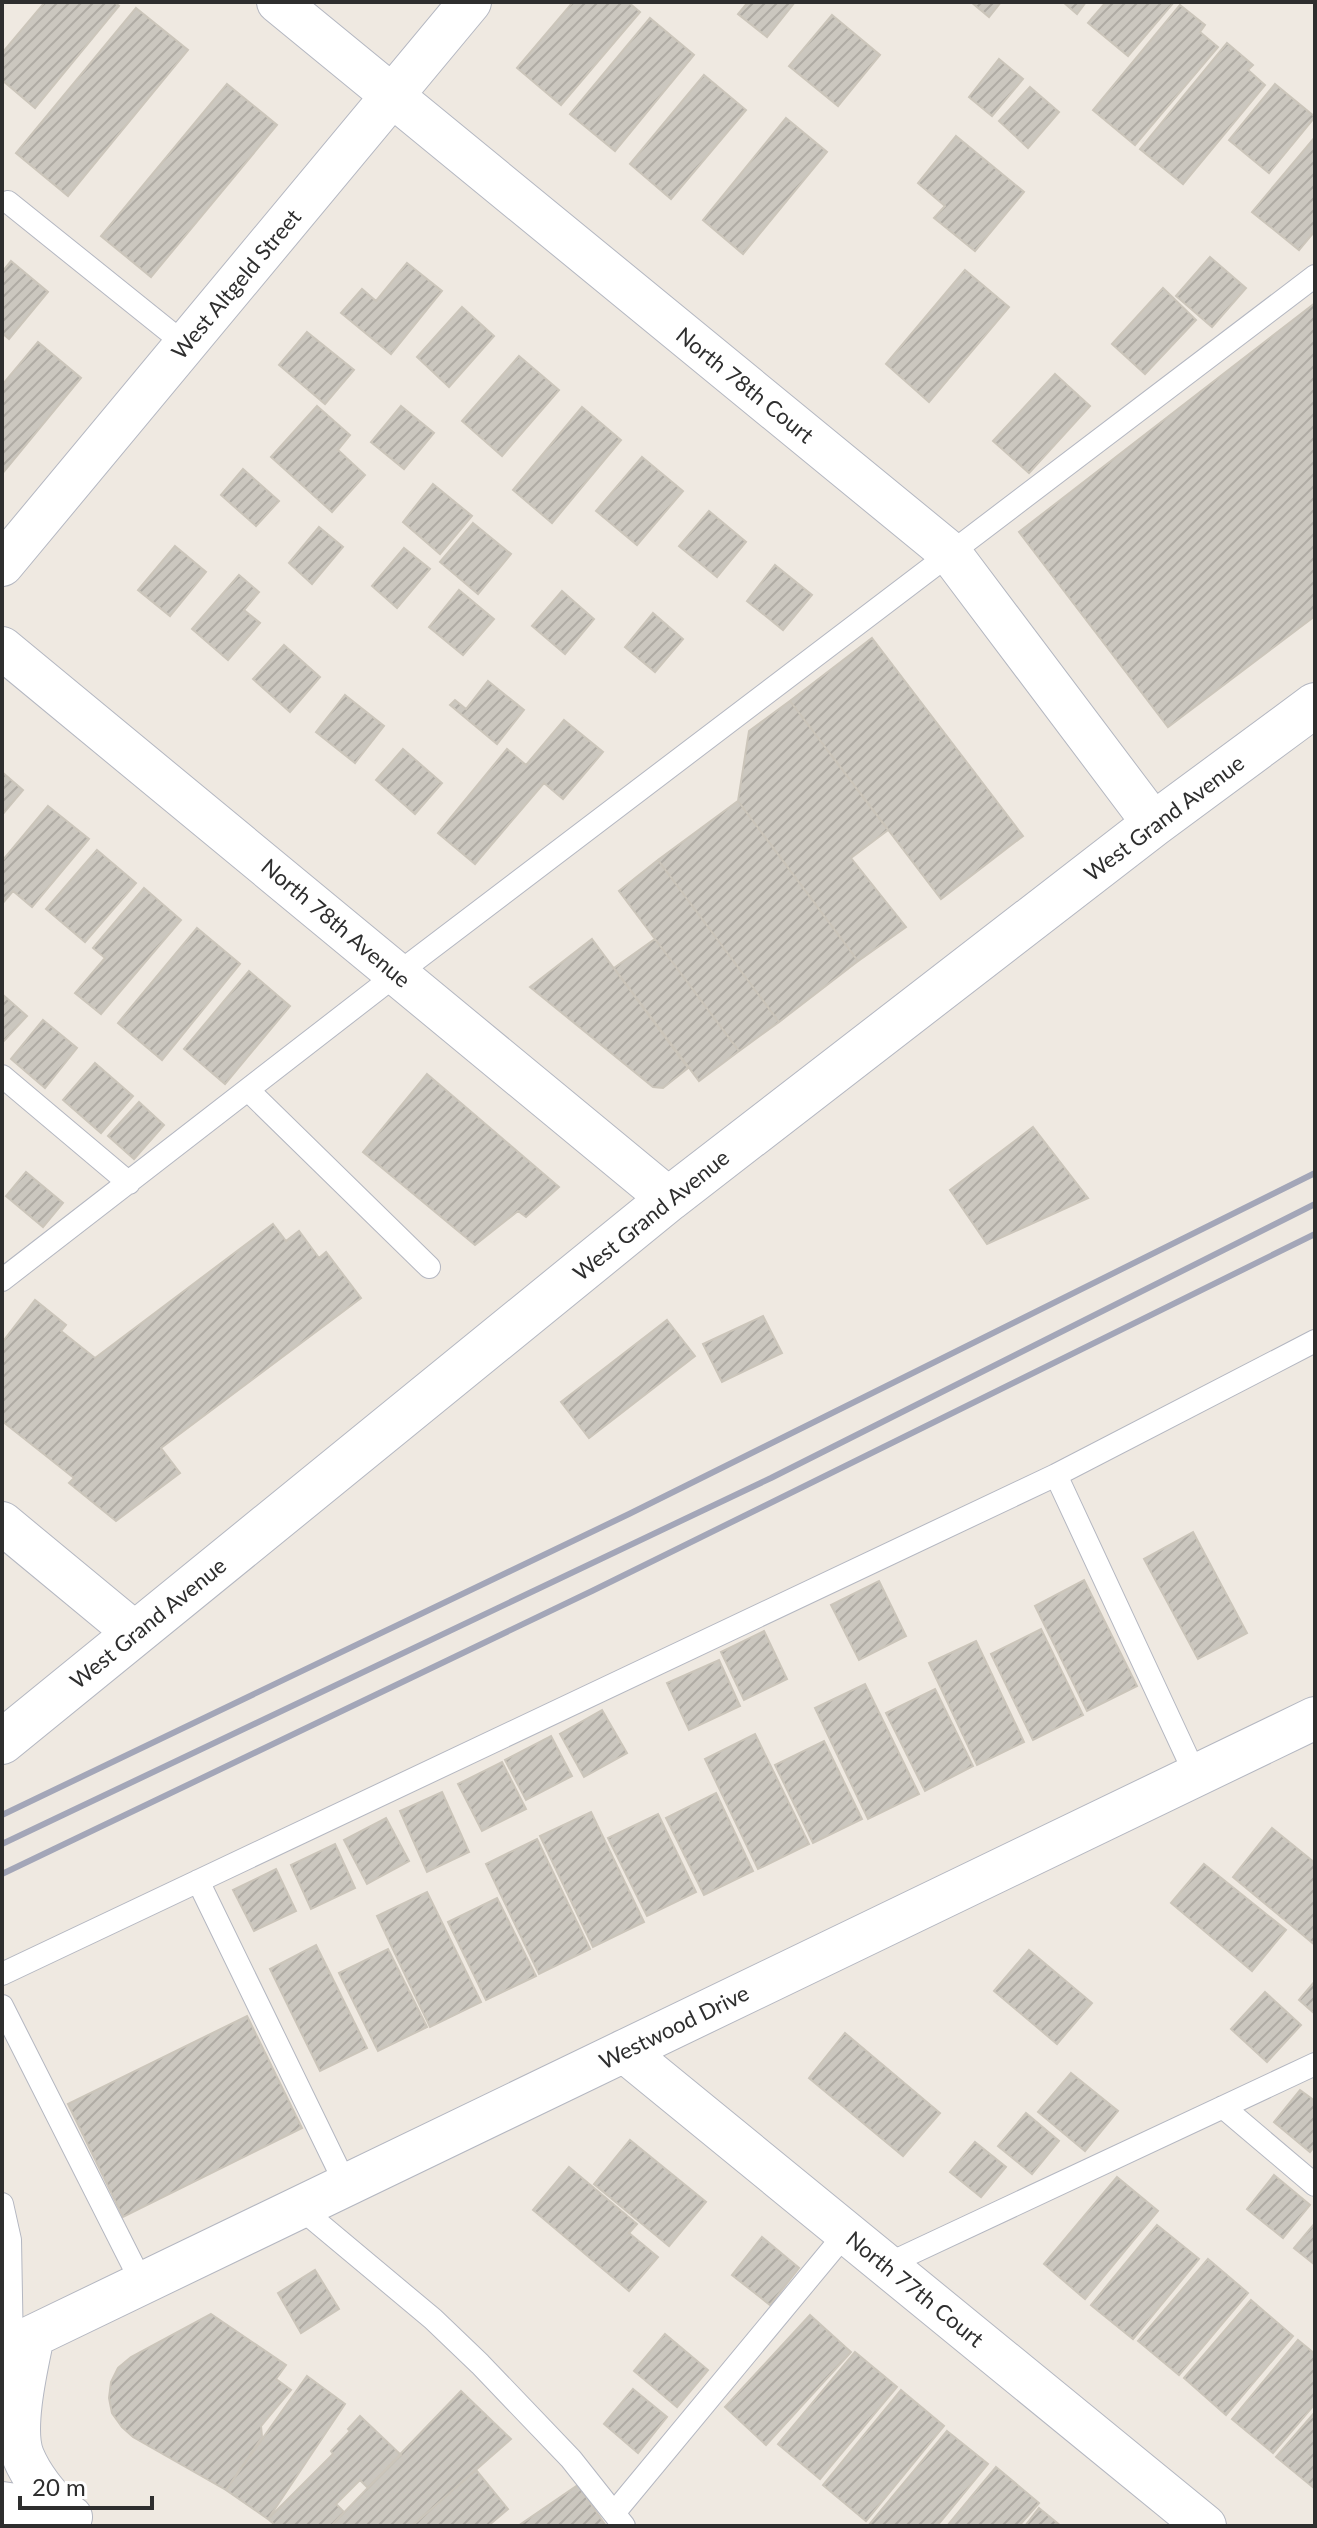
<svg xmlns="http://www.w3.org/2000/svg" width="1317" height="2528" font-family="Lato,sans-serif">
<defs>
<pattern id="building-hatch" width="6" height="6" patternUnits="userSpaceOnUse" patternTransform="scale(2)"><rect width="6" height="6" fill="#cbc7bf"/><path d="M-1 1l2-2M0 6l6-6M5 7l2-2" fill="none" stroke="#afaba4"/></pattern>
</defs>
<rect width="100%" height="100%" fill="#efe9e1"/>
<path fill="url(#building-hatch)" stroke="#cbc5ba" stroke-width="2" d="M45,2H114L119,6L35,108L2,80V53Z
M573,2H628L640,12L561,105L517,68Z
M748,2H795L767,37L738,14Z
M971,2H1001L989,17Z
M1063,2H1086L1077,14Z
M1106,2H1174L1128,56L1088,23Z
M1180,5L1205,25L1200,32L1218,47L1135,145L1093,110Z
M136,8L188,50L68,196L16,153Z
M832,15L880,55L838,106L789,66Z
M650,18L694,55L615,151L570,114Z
M1227,43L1253,65L1248,70L1265,85L1183,184L1140,149Z
M999,59L1023,79L992,116L969,97Z
M704,75L746,110L671,199L630,164Z
M227,84L277,125L151,277L101,236Z
M1275,84L1315,117L1269,173L1229,140Z
M1030,87L1059,112L1028,148L999,121Z
M786,118L827,152L743,254L703,220Z
M956,136L1024,192L975,251L934,218L945,206L918,183Z
M1315,137V231L1299,250L1252,212Z
M1210,257L1246,288L1212,327L1176,296Z
M11,261L48,292L9,339L2,333V272Z
M407,263L442,291L391,354L341,313L362,289L376,301Z
M965,270L1009,307L929,402L886,364Z
M1163,288L1196,320L1145,374L1112,344Z
M1315,303V616L1168,727L1019,532Z
M462,307L494,336L449,387L417,357Z
M307,332L354,370L325,404L279,365Z
M38,342L81,378L2,474V385Z
M519,356L559,390L502,456L462,421Z
M1055,374L1090,406L1029,473L993,441Z
M317,406L350,435L338,450L365,475L332,512L271,457Z
M401,406L434,433L404,469L371,442Z
M582,407L621,440L552,523L513,490Z
M642,457L683,491L637,545L596,511Z
M243,469L279,501L256,526L221,495Z
M433,484L472,516L440,554L403,522Z
M709,511L746,542L717,577L679,546Z
M473,523L511,554L478,594L440,562Z
M319,527L343,547L312,584L289,563Z
M175,546L206,572L170,616L138,590Z
M404,548L430,569L397,608L372,586Z
M775,565L812,595L783,630L747,601Z
M239,575L259,592L244,610L260,623L228,660L192,629Z
M459,590L494,619L463,655L429,627Z
M562,591L594,619L565,654L532,626Z
M653,613L683,639L655,672L625,647Z
M872,638L1023,836L941,899L790,701Z
M284,645L320,677L290,712L253,679Z
M488,681L524,710L497,744L450,705L455,700L466,709Z
M345,695L384,726L355,763L316,732Z
M790,701L888,830L851,858L906,927L858,961L738,801L749,731Z
M564,720L603,752L563,799L544,783L475,864L438,833L507,749L526,765Z
M403,749L442,783L415,814L376,780Z
M2,772L23,790L2,815Z
M738,801L858,961L779,1022L658,860Z
M48,806L89,839L32,907L13,891L2,904V861Z
M97,850L136,883L85,942L46,909Z
M658,860L779,1022L739,1051L619,891Z
M144,888L181,920L101,1014L75,993L105,958L93,948Z
M197,928L240,964L162,1060L118,1023Z
M592,939L688,1068L663,1088L653,1087L530,987Z
M655,939L739,1051L699,1081L614,968Z
M249,971L290,1006L225,1084L184,1049Z
M2,994L27,1016L2,1043Z
M43,1020L77,1048L45,1088L11,1059Z
M95,1063L133,1096L101,1133L63,1100Z
M427,1074L559,1187L526,1217L518,1211L475,1245L363,1152Z
M139,1102L164,1125L134,1159L108,1136Z
M1033,1127L1088,1198L987,1244L950,1190Z
M26,1172L63,1203L43,1227L6,1196Z
M273,1224L286,1241L299,1231L319,1258L326,1252L361,1298L161,1448L180,1473L116,1521L69,1483L74,1478L2,1421V1338L4,1340L35,1300L66,1325L61,1331L95,1358Z
M763,1316L782,1353L722,1382L703,1344Z
M667,1320L695,1356L589,1438L561,1402Z
M1193,1532L1247,1633L1198,1659L1144,1559Z
M1084,1580L1137,1686L1087,1711L1035,1606Z
M879,1581L906,1636L859,1660L831,1605Z
M1041,1629L1083,1715L1033,1740L991,1654Z
M764,1631L787,1679L744,1700L721,1652Z
M976,1641L1024,1742L977,1765L929,1663Z
M719,1660L740,1706L689,1730L667,1683Z
M865,1684L919,1794L868,1819L815,1708Z
M935,1689L973,1766L925,1791L886,1713Z
M602,1710L627,1753L584,1777L560,1734Z
M755,1734L809,1844L758,1869L705,1759Z
M551,1736L572,1776L526,1800L505,1760Z
M824,1741L862,1819L813,1843L775,1765Z
M502,1762L526,1809L482,1831L458,1784Z
M442,1792L469,1852L427,1872L400,1811Z
M716,1793L753,1871L704,1895L666,1818Z
M591,1812L644,1922L593,1947L540,1836Z
M658,1814L696,1892L647,1916L608,1838Z
M386,1818L409,1861L367,1884L344,1840Z
M1272,1828L1315,1863V1945L1233,1877Z
M537,1839L590,1949L539,1974L486,1864Z
M335,1844L355,1888L311,1909L291,1865Z
M1204,1864L1286,1930L1252,1971L1171,1903Z
M276,1869L296,1911L254,1931L233,1890Z
M427,1892L481,2002L430,2027L377,1916Z
M497,1898L536,1976L486,2000L448,1922Z
M316,1945L367,2048L320,2071L270,1969Z
M388,1949L427,2027L378,2051L339,1973Z
M1029,1950L1092,2003L1057,2044L994,1991Z
M1315,1981V2014L1299,2000Z
M1265,1992L1301,2025L1267,2062L1231,2029Z
M247,2016L302,2128L123,2217L68,2104Z
M845,2033L940,2113L903,2156L809,2078Z
M1071,2073L1118,2111L1085,2151L1038,2112Z
M1300,2090L1315,2101V2146L1310,2152L1274,2122Z
M1026,2113L1059,2141L1032,2174L998,2146Z
M630,2140L706,2202L669,2246L594,2184Z
M975,2142L1006,2167L981,2197L950,2172Z
M569,2167L637,2224L629,2233L658,2257L629,2291L533,2210Z
M1274,2175L1310,2205L1283,2238L1247,2209Z
M1117,2177L1158,2211L1085,2299L1044,2264Z
M1315,2223V2265L1294,2248Z
M1157,2225L1199,2259L1133,2339L1091,2305Z
M762,2237L799,2268L770,2305L732,2275Z
M1208,2259L1248,2293L1179,2375L1138,2341Z
M315,2270L339,2309L301,2333L278,2293Z
M1251,2300L1293,2336L1226,2415L1184,2378Z
M211,2314L286,2365L276,2379L291,2390L261,2426L262,2437L226,2490L133,2437L122,2427L112,2413L109,2398L111,2382L118,2368L131,2357Z
M810,2315L851,2352L766,2445L725,2407Z
M665,2334L708,2370L677,2407L634,2371Z
M1298,2340L1315,2354V2404L1273,2453L1232,2419Z
M855,2352L897,2387L820,2479L778,2444Z
M307,2376L345,2404L268,2519L226,2490Z
M633,2389L667,2417L638,2453L604,2424Z
M901,2390L944,2426L866,2521L823,2485Z
M461,2391L511,2439L412,2526H331Z
M1315,2412V2489L1276,2457Z
M360,2416L401,2455L368,2488L360,2480L336,2504L344,2512L331,2526H276L268,2519L333,2454L331,2451L350,2431L348,2429Z
M947,2431L988,2464L937,2526H868Z
M996,2467L1039,2503L1019,2526H947Z
M476,2470L508,2509L488,2526H412Z
M578,2485L606,2526H518Z
M1039,2508L1061,2526H1025Z"/>
<g fill="none" stroke-linecap="round" stroke-linejoin="round">
<g stroke="#b4b7c1" stroke-width="24">
<path id="service" d="M8,202L186,345
M2,1076L129,1183
M248,1090L429,1267
M2,1280L397,974L1315,276
M1056,1475L1196,1776
M198,1881L346,2185
M2,1974L1056,1475L1315,1341
M2,2006L142,2283
M1223,2107L1315,2185
M2,2204L10,2240L12,2351
M299,2207L433,2319L480,2364L571,2459L624,2526
M886,2265L1315,2064
M614,2513L846,2233"/>
</g>
<g stroke="#b4b7c1" stroke-width="44">
<path id="minor" d="M278,2L950,553L1154,824
M2,565L470,2
M2,648L669,1199
M2,1523L135,1633
M624,2051L1205,2526
M33,2336C27,2365 12,2428 23,2456C32,2478 47,2495 63,2512
M2,2358L33,2336L1315,1718
M2,2503L63,2512L71,2517"/>
</g>
<g stroke="#b4b7c1" stroke-width="46">
<path id="secondary" d="M2,1742L669,1199L1154,824L1315,705"/>
</g>
<use href="#service" stroke="#fff" stroke-width="22"/>
<use href="#minor" stroke="#fff" stroke-width="42"/>
<use href="#secondary" stroke="#fff" stroke-width="44"/>
<path stroke="#a3a6b8" stroke-width="6" d="M2,1815L629,1514L1315,1173
M2,1844L771,1478L1315,1204
M2,1874L592,1591L1315,1234"/>
</g>
<g text-anchor="middle" stroke-width="7" stroke-linejoin="round" paint-order="stroke">
<g font-size="22" fill="#2e2e2e" stroke="#fff">
<text transform="translate(236 284) rotate(-50)" y="8">West Altgeld Street</text>
<text transform="translate(745 385) rotate(39)" y="8">North 78th Court</text>
<text transform="translate(1164 818) rotate(-37)" y="8">West Grand Avenue</text>
<text transform="translate(336 923) rotate(40)" y="8">North 78th Avenue</text>
<text transform="translate(651 1215) rotate(-39)" y="8">West Grand Avenue</text>
<text transform="translate(148 1623) rotate(-39)" y="8">West Grand Avenue</text>
<text transform="translate(674 2027) rotate(-26)" y="8">Westwood Drive</text>
<text transform="translate(915 2289) rotate(39)" y="8">North 77th Court</text>
</g>
</g>
<rect width="1317" height="2528" fill="none" stroke="#2e2e2e" stroke-width="8"/>
<path d="M20 2496v12h132v-12" fill="none" stroke="#2e2e2e" stroke-width="4"/>
<text x="32" y="2496" font-size="24" fill="#2e2e2e" stroke="#ffffff" stroke-width="6" paint-order="stroke">20 m</text>
</svg>
